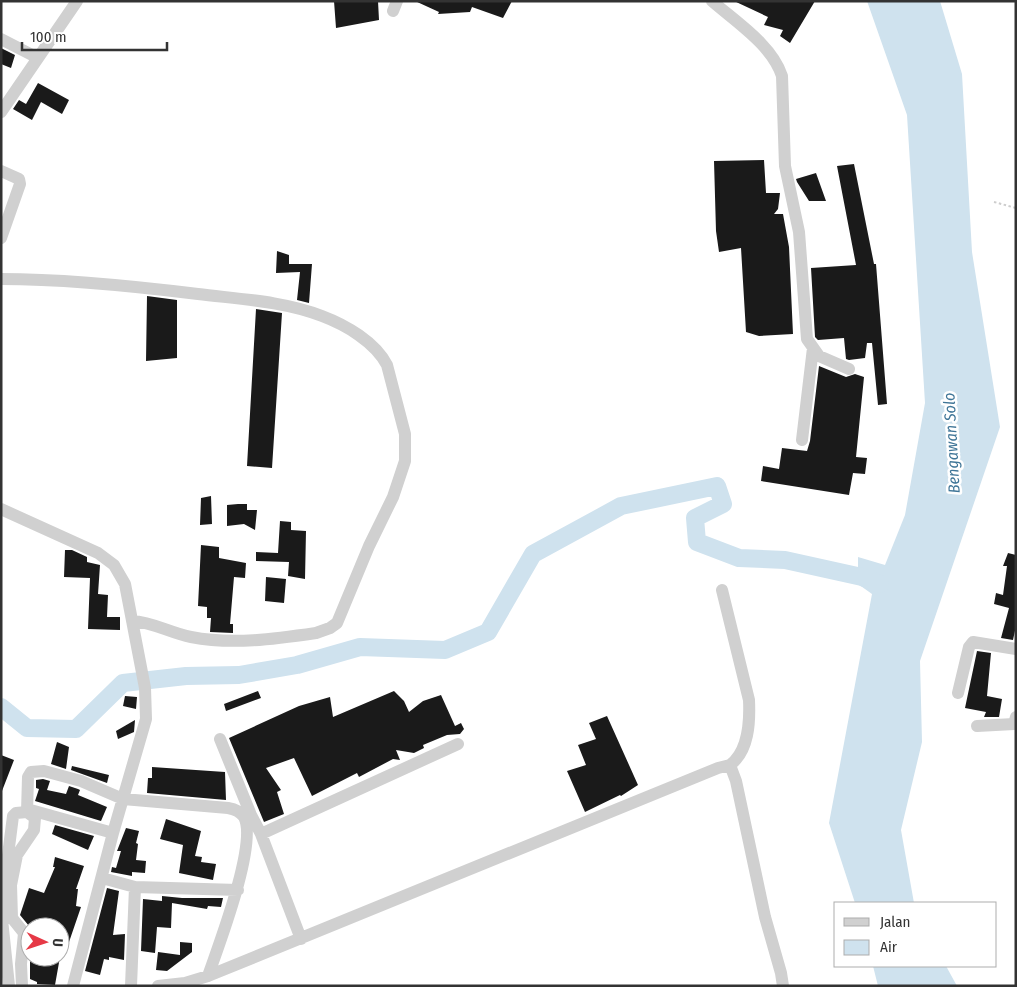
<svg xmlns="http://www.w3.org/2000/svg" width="1017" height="987" font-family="'Fira Sans Condensed',sans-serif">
<rect width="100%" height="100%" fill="#fff"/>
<path fill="#cfe2ee" d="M867,1H940L962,74L972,252L1000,427L920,661L922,742L901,830L914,903H855L829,823L872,594L858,584V557L885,565L905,515L925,403L907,115Z
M873,966H946L957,986H878Z"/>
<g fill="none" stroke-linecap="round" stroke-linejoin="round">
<path stroke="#cfe2ee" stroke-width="18" d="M1,707L27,728L76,729L123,683L186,676L239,675L297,665L360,647L445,650L488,632L533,554L621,506L717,486L723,504L695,518L697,542L739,558L785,560L862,577L880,584"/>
</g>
<path fill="#1a1a1a" d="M334,1H378L379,20L336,28Z
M415,1H512L503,18L472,7L470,12L438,14L439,12Z
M734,1H815L790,43L780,36L783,30L764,25L768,17Z
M1,48L15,55L11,68L1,64Z
M38,83L69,100L62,114L41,102L32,120L13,109L19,100L26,104Z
M764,160L766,193H780L778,209L774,214H783L789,247L793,334L759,336L746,332L741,248L719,252L716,231L714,161Z
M854,164L874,264H876L887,404L878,405L872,343H867L865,358L849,360L846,359L844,338L818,340L815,337L811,268L856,265L837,166Z
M816,173L826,201H809L797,182L796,179Z
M277,251L289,255V264H312L309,303L297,300L300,272L276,273Z
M147,296L177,300V358L146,361Z
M256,309L282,313L272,468L247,466Z
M819,366L846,377L855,374L864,377L856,457L867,458L865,474L853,473L849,495L761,481L763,466L779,469L782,448L807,451L810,441Z
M211,496L212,524L200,525L201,498Z
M238,504H247V510H257L255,530L244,524L227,526V505Z
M280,521L291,522V530L306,531L305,579L288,576L289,562L256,561V552L278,553Z
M201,545L219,547V558L246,563L245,578L234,577L230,624H233V633L210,632L211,618H207V607L198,606Z
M65,550H72L87,557V562L100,565L98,594L108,595L107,617H120V630L88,629L90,578L64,577Z
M1008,553L1016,555V626L1013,640L1001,638L1009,608L994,604L996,593L1003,595L1007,566H1003Z
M266,577L286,579L284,603L265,601Z
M977,651L991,653L987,696L1002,699L999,717H984L986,712L965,708Z
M258,691L261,698L226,711L224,704Z
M394,691L404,701L409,712L423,701L441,695L455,726L461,723L464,729L460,734L447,735L423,745L424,748L414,753L396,750L400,760L393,759L359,777L357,773L312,796L294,758L266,768L281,790L277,792L284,814L264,822L229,738L299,706L330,697L333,717Z
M125,696L137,697L136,709L123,706Z
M607,716L638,785L621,796L620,795L585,812L567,771L586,765L578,745L596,739L589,723Z
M135,720L134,732L118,739L116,731Z
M57,742L69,747L66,769L51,764Z
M1,755L14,760L2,791H1Z
M72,766L109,775L107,783L71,770Z
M152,767L225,772L226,800L147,793L148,778H152Z
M43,779L50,781L47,790L66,794L69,786L78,789L80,790L78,795L107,807L101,821L35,801L39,789L36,788V780Z
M166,819L201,831L195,856L202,857L201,862L216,864L213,880L179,873L183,845L160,839Z
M55,825L94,836L88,850L52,834Z
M126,828L139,831L136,843L138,844L136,860L146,861L145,873L132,872V876L111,872L112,867L116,868L121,851H117Z
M55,857L84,866L76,889H78L76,906L81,907L68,945L60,942V927L29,926L20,915L29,888L44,893L55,867H53Z
M107,888L119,891L113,935L125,934L124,960L109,957V960L104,959L100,975L85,971Z
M162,896L182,898H223L221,907L208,906L207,909L172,903L171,928L157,927L155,953L141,951L143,899L162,901Z
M180,942L192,943V952L167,971L156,970L158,952L180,955Z
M30,957H60L55,985L37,984V982L30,979Z"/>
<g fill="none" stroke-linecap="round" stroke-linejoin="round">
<path stroke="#cdcdcd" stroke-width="2" stroke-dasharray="2.5 2.5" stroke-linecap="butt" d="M994,202L1016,208"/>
<path stroke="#d0d0d0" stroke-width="12" d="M712,1C736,22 772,45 782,76L785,166L799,232L807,339L819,356L849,369
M393,11L397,1
M1,39L38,58
M1,112L77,1
M1,171L19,179L20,184L1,238
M1,279C67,279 133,286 198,294C238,299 284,301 322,316C346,325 375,342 387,365L405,434V461L393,497L369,546L337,623L330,628L316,633C275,639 232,645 191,637C170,633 153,622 132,621
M802,440L813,348
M1,509L98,553L114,565L125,584L145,688L146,719L113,833L73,986
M722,590L749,700C750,722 749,751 730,765
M958,693L969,647L973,642L1016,649
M977,726L1014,724L1016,717
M220,739L251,815L261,834L301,939
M27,809L113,833
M261,834L458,744
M102,878L135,887L238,890
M9,986L1,910L13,816L16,813L27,812
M22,986L21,964L24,933L12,918L11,885L17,855L34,830L35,818L27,812L28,777L31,772L44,771L81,781L123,799L228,808C234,809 240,811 244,817C258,843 218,947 208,976
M131,986L135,887
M158,986L185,983L208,976L718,768L730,765L736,781L765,917L781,973L783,986"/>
</g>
<g text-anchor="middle" stroke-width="5" stroke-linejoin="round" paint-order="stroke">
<g font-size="16" font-style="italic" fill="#3f7597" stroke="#fff">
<text transform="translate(951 443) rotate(-93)" y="6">Bengawan Solo</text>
</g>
</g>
<rect width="1017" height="987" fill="none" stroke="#333333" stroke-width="5"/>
<rect x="834" y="902" width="162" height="65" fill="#ffffff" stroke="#adadad"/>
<rect x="844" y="918" width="25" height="8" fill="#d0d0d0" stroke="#adadad"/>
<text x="880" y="927" font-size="15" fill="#333333">Jalan</text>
<rect x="844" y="940" width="25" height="15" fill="#cfe2ee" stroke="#adadad"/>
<text x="880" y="952" font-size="15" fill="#333333">Air</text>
<g transform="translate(45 942) rotate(93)"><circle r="24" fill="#ffffff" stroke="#adadad"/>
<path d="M0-4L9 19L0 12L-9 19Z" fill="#e63946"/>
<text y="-8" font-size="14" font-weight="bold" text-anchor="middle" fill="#333333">U</text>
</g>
<path d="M22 42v8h145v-8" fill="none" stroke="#333333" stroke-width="2.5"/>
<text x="30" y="42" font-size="15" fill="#333333" stroke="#ffffff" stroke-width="4" paint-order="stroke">100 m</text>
</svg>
